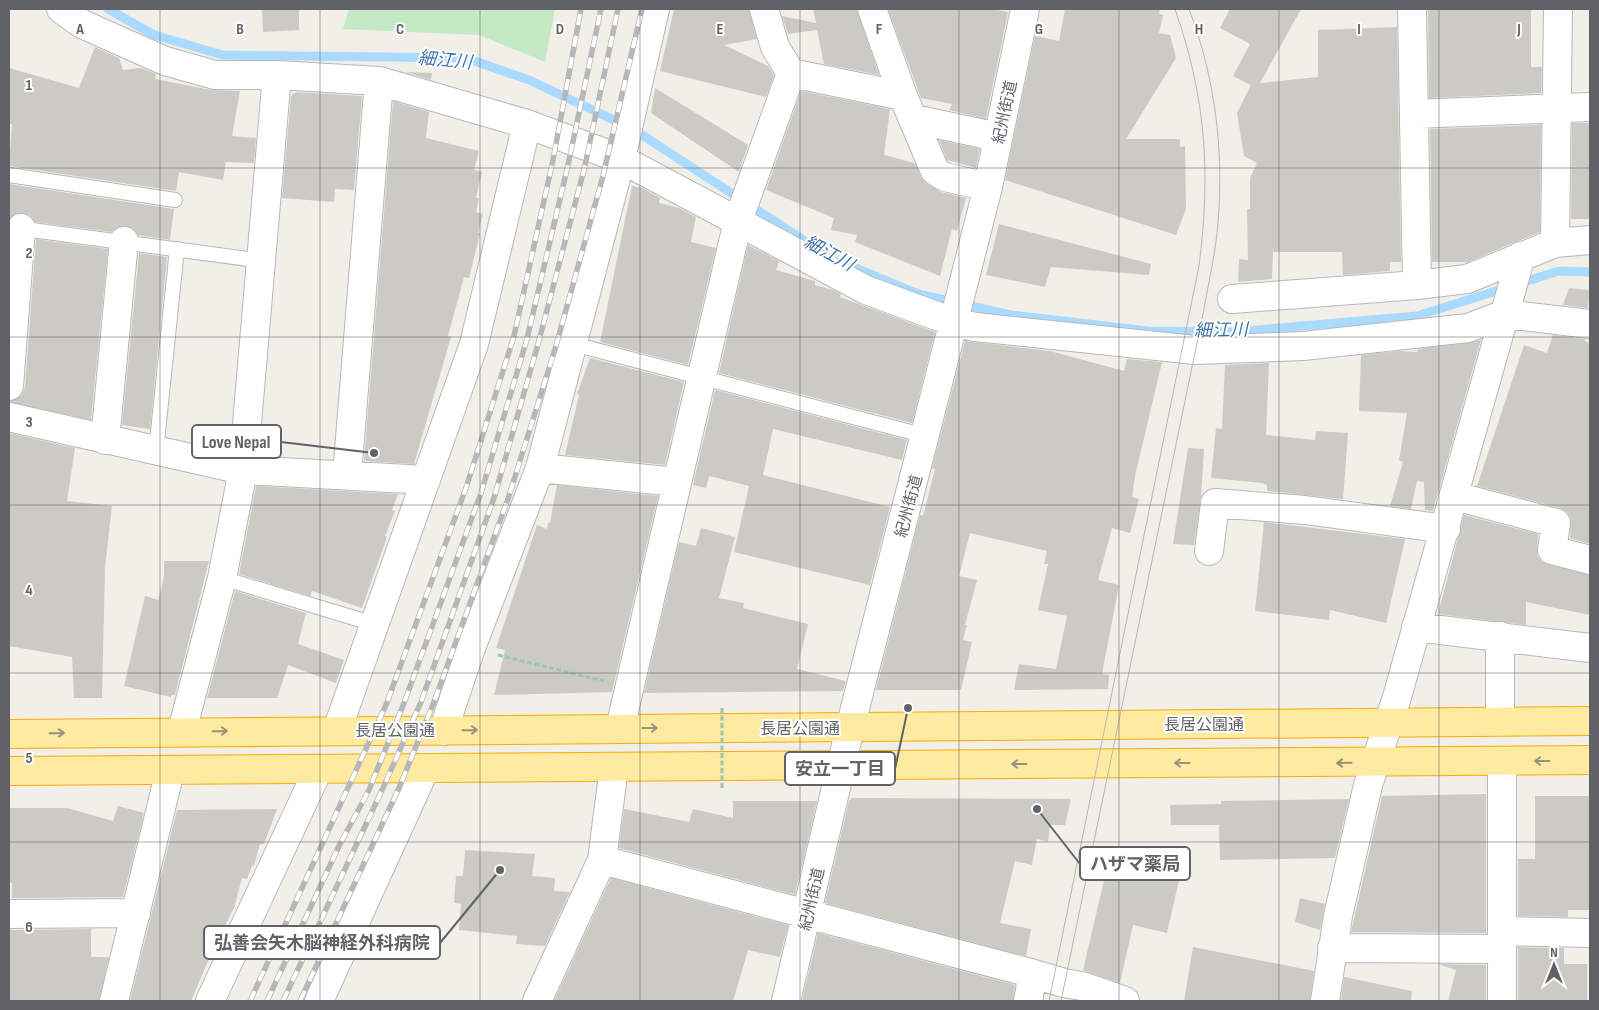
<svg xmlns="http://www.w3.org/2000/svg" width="1599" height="1010" font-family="'Sofia Sans Condensed','Noto Sans JP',sans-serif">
<rect width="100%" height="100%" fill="#f1efe8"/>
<path fill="#c5e8c5" d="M349,9H555L545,62L479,35L343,29Z"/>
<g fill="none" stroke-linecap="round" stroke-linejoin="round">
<path stroke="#aadaff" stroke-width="9" d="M108,9L154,35L223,55L466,58L529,80L633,129L820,251
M841,262L918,294L1011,315L1148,331L1234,332L1417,316L1559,271L1590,272"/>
</g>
<path fill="#cccac5" d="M262,9H299V30L263,32Z
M674,9H749L757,39L724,45L768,66L774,75L766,97L660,71Z
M813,9H857L879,75L824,64L817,30L788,34L782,16L816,23Z
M888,9H991L1008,12L986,119L949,110L952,104L921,98Z
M1065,9H1160L1159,14L1163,15L1159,33L1170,35L1176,58L1126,139H1180V147L1185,146L1186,209L1176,235L1005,180L1035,36L1059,41Z
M1230,9H1301L1260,83L1318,77V30L1397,27L1401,262H1390V271L1343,275L1342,252H1273L1272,279L1238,282L1239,259L1248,260L1247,209H1250V178L1257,163L1244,156L1237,113L1251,85L1233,76L1250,44L1220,28Z
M1428,9H1531V67H1542L1541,93L1429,98Z
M95,47L119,58L123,70L141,68L156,74L155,79L211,90L240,91L232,136L256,138L254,163L226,162L223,180L179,172L176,191L9,166L12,124H9V68L79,88Z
M405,72L432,73L431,80Z
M655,88L748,145L739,172L651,113Z
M801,91L890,109L884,155L915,163L921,177L927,184L941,192L966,198L957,231L952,229L940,276L855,242L857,235L831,230L834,218L766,190Z
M296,92L362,96L354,190L335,189L334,202L282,198L291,96Z
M393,101L429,112L426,138L479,151L474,170L482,172L476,198H479L476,212L483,214L478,233H480L469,278L464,277L448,336L451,337L414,464L364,461Z
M1572,123H1590V219H1571Z
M1541,125L1540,232L1468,262H1432L1430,129Z
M939,140L980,149L976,168L947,160Z
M9,184L174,209L170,240L138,235L133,229L126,226L118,227L111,232L35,222L30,215L23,213L15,214L9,219Z
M632,186L642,188L660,198L659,203L679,208L696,217L691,242L716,248L688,365L600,342Z
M999,224L1151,264L1149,275L1051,267L1045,287L986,275Z
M36,239L108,249L91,420L9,402L22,395L25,387Z
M748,245L779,261L776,270L815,281V285L833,290L841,294L840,297L935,332L912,423L719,373Z
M139,253L167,257L150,429L122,425Z
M1569,288L1589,290L1588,308L1563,305Z
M1553,335L1585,339V341L1590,343V544L1570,538L1571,518L1567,512L1560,508L1477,486L1524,345L1547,353Z
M1481,340L1433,511L1425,510L1424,482L1417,481L1411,509L1390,506L1403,462L1399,460L1407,413L1359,411L1361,355L1398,351L1417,352L1418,349Z
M965,341L1050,351L1124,371L1127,359L1162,362L1135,476L1132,497L1139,499L1130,533L1112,528L1098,580L1119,585L1102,674L1109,675L1108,689L1014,690L1019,664L1056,669L1067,616L1038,610L1048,564H1044L1047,551L970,533L959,576L977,580L965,625H967L963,640L972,642L961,690H876L920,515L923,516L935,469L932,468Z
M590,358L684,382L665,465L565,455L579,395L577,394Z
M1269,363L1266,435L1315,440L1316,431L1348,433L1343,499L1267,491V485L1262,483L1211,478L1216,428L1222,429L1225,365Z
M715,390L907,440L902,460L773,429L763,475L890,507L870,585L734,552L749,486L709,476L706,488L693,485Z
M9,433L75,448L67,501L112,506L105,567L102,698H74L72,657L9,646Z
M1188,448L1204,449L1201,497L1194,545L1173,544Z
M557,485L658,496L612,692L494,695L505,650L496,648L537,525L547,529L548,523H550Z
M256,486L398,494L392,510L395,511L385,536L387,537L362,608L312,591L310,596L239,574Z
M1464,515L1538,534L1537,555L1542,562L1590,575V615L1526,602V625L1438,614Z
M1264,522L1405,539L1386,623L1330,610L1329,620L1255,611Z
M701,528L735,537L719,598L744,603L743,608L808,624L797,669L846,681L843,691L644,693L679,542L696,546Z
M164,561H209L175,695H172L171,697L124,686L145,596L158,600L164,577Z
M235,591L306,613L298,644L344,660L336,683L288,665L277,698H207Z
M1486,794V933L1351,932L1382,796Z
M1535,796H1590V910H1568V917L1518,916V859H1535Z
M852,798L1071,799L1065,825H1050L1048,842L1037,839L1032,865L1015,861L1000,923L1031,929L1026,956L825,903L849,801Z
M1349,799L1335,858L1220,860L1219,825H1171L1170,805L1221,804V801Z
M733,801H817L795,895L619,848L624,809L689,822L693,809L733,818Z
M118,806L144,813L123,897L12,898V883H9V808H67L113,821Z
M277,809L264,844H260L254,866H252L247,879L242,878L234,908L215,945L191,1001H130L177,810Z
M465,850L535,854L532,876L555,878L554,891L570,892L545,946L516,944L517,936L459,930L461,904L454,903L456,876H463Z
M1143,856L1182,867L1167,933L1133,925L1120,983L1083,970L1106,872L1138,879Z
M611,878L788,925L780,957L748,950L733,1001H554Z
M1300,898L1325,904L1320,930L1295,922Z
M91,929V957H109L99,1001H9V930Z
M818,933L1015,985L1013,1001H802Z
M1193,947L1314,971L1310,1001H1184Z
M1518,947L1564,948V964H1587V1001H1518Z
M1438,964L1486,965V1001H1448L1456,970Z
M1344,977L1412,991L1411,1001H1341Z"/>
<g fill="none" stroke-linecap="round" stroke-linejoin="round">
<g stroke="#b5b8bc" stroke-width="16">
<path id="service" d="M9,175L175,200
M17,228L263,261
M573,344L926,436
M156,451L177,249
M222,578L374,624"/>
</g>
<g stroke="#b5b8bc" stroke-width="30">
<path id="minor" d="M61,9L82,24L165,61L215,75H277L379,81L527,124L621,159L866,290L953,322L975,327L1195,350L1303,346L1468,328L1505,314L1590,324
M764,9L775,47L791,73L903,96
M872,9L903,96L935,171L945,177L988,187
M1412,9L1417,285
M1414,114L1590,107
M914,119L998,137
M1555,243L1558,9
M1232,299L1417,285L1467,279L1555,243L1590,240
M9,386L21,228
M9,417L243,470L426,480
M105,440L124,241
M540,468L676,482
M347,475L379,81
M1455,496L1556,523L1552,550L1590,560
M1209,551L1215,503L1305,510L1446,529
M1416,627L1590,648
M1500,636V721
M620,728L738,221L791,73
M337,730L474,344L527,124
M182,731L222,578L243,470L277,75
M443,731L471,648L540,468L621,159L655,9
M602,860L1027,972C1033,982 1030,990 1028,1001
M9,914L136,913
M1503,931L1590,933
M1332,948L1502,949
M1027,972L1064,983L1082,986L1125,1001
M114,1001L170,771
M210,1001L318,770
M319,1001L425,769
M537,1001L602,860L614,767
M786,1001L850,728L988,187L1025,9
M1325,1001L1338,916L1368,785L1397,697L1521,256
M1502,1001V761"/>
</g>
<g stroke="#f9ab00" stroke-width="30">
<path id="trunk" d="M9,734L1590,721
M9,771L1590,760"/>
</g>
<path stroke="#9cc7a9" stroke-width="3" stroke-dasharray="5 2.5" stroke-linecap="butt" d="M498,655L604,681"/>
<use href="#service" stroke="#fff" stroke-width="14"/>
<use href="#minor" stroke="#fff" stroke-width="28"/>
<use href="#trunk" stroke="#feeaa1" stroke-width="28"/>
<path stroke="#b6b7b8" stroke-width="1" d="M1049,1001L1199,266C1211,172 1206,98 1175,9
M1061,1001L1204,309C1209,280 1216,251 1218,222C1224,150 1215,77 1189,9"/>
<g stroke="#b6b7b8" stroke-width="5.5">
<path id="rail" d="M250,1001L386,705L466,488L514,336L553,160L581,9
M267,1001L339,846L369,790L404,703L481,493L527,339L568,165L601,9
M283,1001L383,788L421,702L494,498L538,344L584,170L618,9
M300,1001L399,788L434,702L508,499L556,346L603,176L642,9"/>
</g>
<use href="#rail" stroke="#fff" stroke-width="4" stroke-dasharray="11" stroke-linecap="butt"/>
<path stroke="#9cc7a9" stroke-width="3" stroke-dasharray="5 2.5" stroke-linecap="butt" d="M722,708V789"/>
</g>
<defs><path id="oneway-shaft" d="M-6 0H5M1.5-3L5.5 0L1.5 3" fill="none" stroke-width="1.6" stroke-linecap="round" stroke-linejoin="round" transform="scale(1.25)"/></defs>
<g stroke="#97927c">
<use href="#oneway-shaft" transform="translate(650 728)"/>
<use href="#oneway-shaft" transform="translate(470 730) rotate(-1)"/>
<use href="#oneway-shaft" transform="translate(220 731) rotate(-1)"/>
<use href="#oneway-shaft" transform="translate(57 733) rotate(-1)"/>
<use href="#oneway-shaft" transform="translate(1542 761) rotate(180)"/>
<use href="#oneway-shaft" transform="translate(1182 763) rotate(180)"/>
<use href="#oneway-shaft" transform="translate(1344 763) rotate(179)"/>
<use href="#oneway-shaft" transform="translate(1019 764) rotate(180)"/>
</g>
<path fill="none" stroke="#5f6368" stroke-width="1" stroke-opacity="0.55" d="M160,9V1001M320,9V1001M480,9V1001M640,9V1001M800,9V1001M959,9V1001M1119,9V1001M1279,9V1001M1439,9V1001M9,168H1590M9,337H1590M9,505H1590M9,673H1590M9,842H1590"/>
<g text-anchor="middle" stroke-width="4" stroke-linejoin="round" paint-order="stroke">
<g font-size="16" fill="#5f6368" stroke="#fff">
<text transform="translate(1004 112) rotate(-78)" y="6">紀州街道</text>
<text transform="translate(908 506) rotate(-75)" y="6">紀州街道</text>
<text x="1204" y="730">長居公園通</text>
<text x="800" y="734">長居公園通</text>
<text x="395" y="736">長居公園通</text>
<text transform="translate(811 899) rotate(-77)" y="6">紀州街道</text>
</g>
<g font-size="18" font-style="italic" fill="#4174aa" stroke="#fff">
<text transform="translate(445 60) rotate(5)" y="6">細江川</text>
<text transform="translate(829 253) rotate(29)" y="6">細江川</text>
<text transform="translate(1221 330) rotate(-1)" y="6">細江川</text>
</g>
</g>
<g font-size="16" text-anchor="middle" font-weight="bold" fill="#5f6368" stroke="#fff" stroke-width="4" stroke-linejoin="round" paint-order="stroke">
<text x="80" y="34">A</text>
<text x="240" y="34">B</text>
<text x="400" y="34">C</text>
<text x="560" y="34">D</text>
<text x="720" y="34">E</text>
<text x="879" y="34">F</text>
<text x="1039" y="34">G</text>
<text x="1199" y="34">H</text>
<text x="1359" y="34">I</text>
<text x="1519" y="34">J</text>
<text x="29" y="90">1</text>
<text x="29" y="258">2</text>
<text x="29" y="427">3</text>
<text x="29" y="595">4</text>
<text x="29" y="763">5</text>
<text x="29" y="932">6</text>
</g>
<path fill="none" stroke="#5f6368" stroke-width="2" d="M374 453L281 442M908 708L895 769M1037 809L1080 864M500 870L440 943"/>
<g fill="#5f6368" stroke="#fff" stroke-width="2">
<circle cx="374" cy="453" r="5"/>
<circle cx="908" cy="708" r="5"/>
<circle cx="1037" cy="809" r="5"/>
<circle cx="500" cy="870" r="5"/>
</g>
<g fill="#fff" stroke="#5f6368" stroke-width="2">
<rect x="192" y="425" width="89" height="33" rx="5"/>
<rect x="785" y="752" width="110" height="33" rx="5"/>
<rect x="1080" y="847" width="110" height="33" rx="5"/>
<rect x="204" y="926" width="236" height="33" rx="5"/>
</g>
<g font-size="18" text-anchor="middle" font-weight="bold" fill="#5f6368">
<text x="236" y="448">Love Nepal</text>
<text x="840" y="775">安立一丁目</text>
<text x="1135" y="870">ハザマ薬局</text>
<text x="322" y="949">弘善会矢木脳神経外科病院</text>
</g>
<rect width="1599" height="1010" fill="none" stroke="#5f6368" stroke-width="20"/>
<g transform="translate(1554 965)" stroke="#ffffff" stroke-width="4" paint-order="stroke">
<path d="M0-4L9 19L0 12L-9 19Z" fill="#5f6368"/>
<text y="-8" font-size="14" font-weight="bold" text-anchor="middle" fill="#5f6368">N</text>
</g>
</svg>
